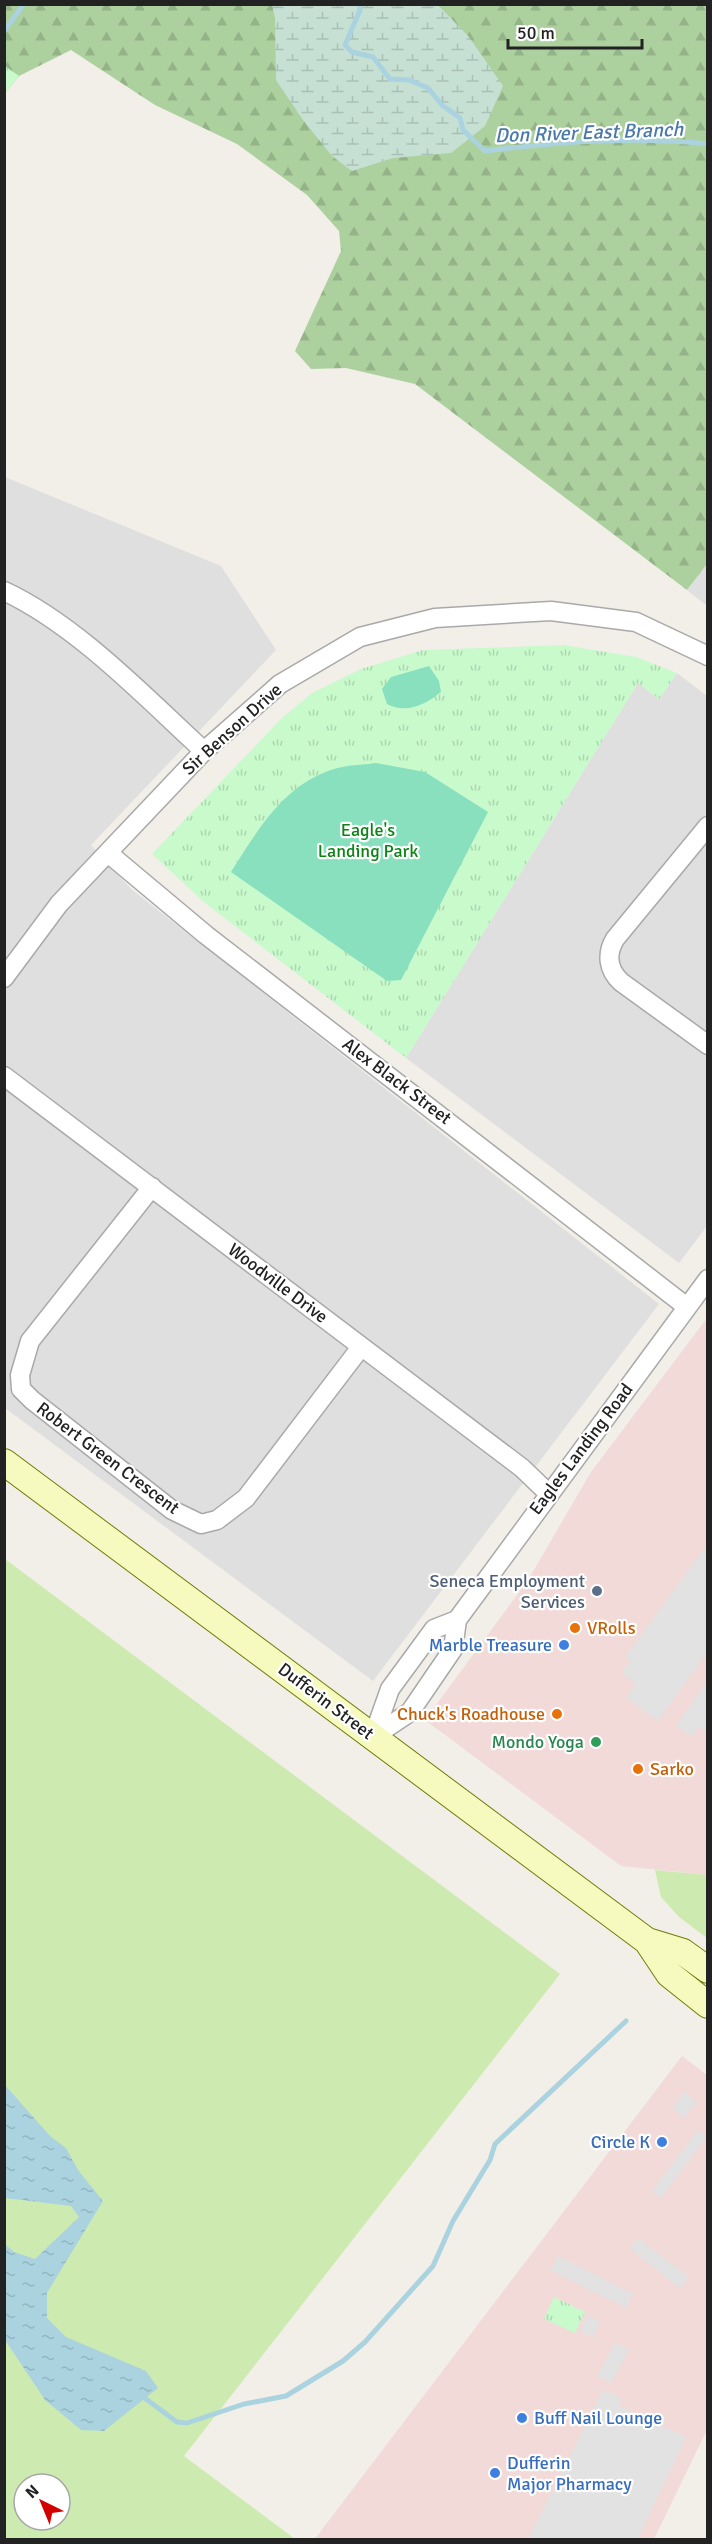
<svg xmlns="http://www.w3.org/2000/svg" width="712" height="2544" font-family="Signika,sans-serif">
<defs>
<pattern id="forest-firs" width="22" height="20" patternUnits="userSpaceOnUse" patternTransform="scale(1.5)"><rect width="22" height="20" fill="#add19e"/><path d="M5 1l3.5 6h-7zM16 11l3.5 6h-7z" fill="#95b388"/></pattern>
<pattern id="wetland-marsh" width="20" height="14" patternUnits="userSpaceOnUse" patternTransform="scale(1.5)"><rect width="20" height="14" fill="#c6e0d4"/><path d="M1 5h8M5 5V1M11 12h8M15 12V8" fill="none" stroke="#aac0b6"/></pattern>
<pattern id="park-tufts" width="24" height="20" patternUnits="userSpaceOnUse" patternTransform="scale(1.5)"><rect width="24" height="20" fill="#c8facc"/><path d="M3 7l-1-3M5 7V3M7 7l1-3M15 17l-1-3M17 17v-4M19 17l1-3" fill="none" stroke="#acd6af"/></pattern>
<pattern id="water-ripples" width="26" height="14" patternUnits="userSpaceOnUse" patternTransform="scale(1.5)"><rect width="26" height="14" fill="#aad3df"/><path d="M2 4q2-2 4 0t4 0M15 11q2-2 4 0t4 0" fill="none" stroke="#92b5bf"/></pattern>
</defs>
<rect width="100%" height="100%" fill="#f2efe9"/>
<path fill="#e0dfdf" d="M5,477L221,566L276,650L91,845L131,889L659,1304L373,1681L5,1408Z
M707,564V606L687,590Z
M677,673L707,696V1226L679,1263L406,1058L638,683L659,699Z"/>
<path fill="#f2dad9" d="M707,1318V1875L621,1866L425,1720L528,1580L591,1472Z
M682,2056L707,2075V2430L654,2539L314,2540Z"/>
<path fill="#cdebb0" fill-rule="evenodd" d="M5,1559L560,1974L184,2456L295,2539H5ZM24,2484H60V2520H24Z
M655,1870L707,1875V1938L679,1917L661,1897Z"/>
<path fill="url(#forest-firs)" d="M5,5H707V564L687,590L415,384L346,368L311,369L295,351L341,251L339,231L307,195L237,144L155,105L71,50L19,76L5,93Z"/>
<path fill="url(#wetland-marsh)" d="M272,5H438L469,37L503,86L485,126L451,153L393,158L352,171L332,156L303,120L276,80L275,18Z"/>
<path fill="url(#park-tufts)" d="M5,66L19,76L5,93Z
M563,645L636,657L677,673L659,699L638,683L406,1058L205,903L152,854L282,718L312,693L361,669L423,650Z
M554,2297L585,2312L575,2333L544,2319Z"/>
<path fill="#88e0be" d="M429,666L439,681L441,692C425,705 406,714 387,704L382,689L391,677Z
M376,763L425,772L488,812L401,980L387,981L231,872C258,830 283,785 334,769C347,765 362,765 376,763Z"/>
<path fill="#e2e2e2" d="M707,1545V1653L658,1721L626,1698L636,1684L622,1673L631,1661L625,1657Z
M707,1681V1732L699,1727L692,1736L676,1726Z
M684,2092L697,2102L684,2118L672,2108Z
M698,2130L707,2137L661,2198L652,2191Z
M638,2238L689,2277L680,2288L630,2249Z
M558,2256L633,2294L626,2308L550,2270Z
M588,2316L600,2322L593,2337L580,2331Z
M615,2342L629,2350L611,2383L597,2376Z
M603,2390L619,2396L620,2406L686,2437L638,2539H528Z"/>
<path fill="url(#water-ripples)" d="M5,2085L50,2136L66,2148L78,2170L103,2201L47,2293V2318L66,2337L146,2371L158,2388L104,2431L81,2430L45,2400L5,2340V2244L14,2252L35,2259L79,2217L71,2206L5,2198Z"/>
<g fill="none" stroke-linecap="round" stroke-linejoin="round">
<path stroke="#aad3df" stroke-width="5" d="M359,4L360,10L345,45L352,52L373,57L390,79L409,80L428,88L442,105L460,118L463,130L485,151C558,142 635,136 708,144
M4,31L24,4
M146,2399L177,2422L187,2423L244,2404L286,2396L343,2361L365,2342L433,2266L453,2221L490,2160L495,2144L626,2021"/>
<g stroke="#a9a9a9" stroke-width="21">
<path id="minor" d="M4,591C77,625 145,697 204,751
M708,826L615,939C606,954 608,970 621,982L708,1045
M108,853L206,935L687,1307
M4,978L59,904L204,751L280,684L360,637L435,618L551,611L636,622L708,656
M4,1076L522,1468L548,1493
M152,1187L30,1341L20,1375L21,1389L32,1400L172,1510L201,1524L217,1520L246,1498L361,1347
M373,1737L410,1712L453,1649L457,1620L708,1279
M373,1737L390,1689L434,1629L457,1620"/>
</g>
<g stroke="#707d05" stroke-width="28">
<path id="secondary" d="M4,1462L647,1941L683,1952L708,1970
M647,1941L669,1974L708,2005"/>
</g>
<use href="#minor" stroke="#fff" stroke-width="18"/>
<use href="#secondary" stroke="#f7fabf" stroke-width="26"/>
</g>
<circle fill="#5c6f8a" stroke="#fff" stroke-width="2" cx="597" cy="1591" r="6"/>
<g fill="#e8710a" stroke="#fff" stroke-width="2">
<circle cx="575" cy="1628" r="6"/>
<circle cx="557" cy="1714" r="6"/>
<circle cx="638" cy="1769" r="6"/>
</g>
<g fill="#3f7fe0" stroke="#fff" stroke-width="2">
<circle cx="564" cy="1645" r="6"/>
<circle cx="662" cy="2142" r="6"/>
<circle cx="522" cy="2418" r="6"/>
<circle cx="495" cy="2473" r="6"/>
</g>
<circle fill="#2e9e5b" stroke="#fff" stroke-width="2" cx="596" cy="1742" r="6"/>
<g text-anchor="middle" stroke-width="4.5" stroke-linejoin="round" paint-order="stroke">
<g font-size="18" fill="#222" stroke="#fff">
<text transform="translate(232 729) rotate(-42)" y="6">Sir Benson Drive</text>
<text transform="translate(397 1081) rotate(37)" y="6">Alex Black Street</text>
<text transform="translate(278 1283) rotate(37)" y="6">Woodville Drive</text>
<text transform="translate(581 1449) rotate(-53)" y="6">Eagles Landing Road</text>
<text transform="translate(108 1458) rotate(37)" y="6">Robert Green Crescent</text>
<text transform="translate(326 1701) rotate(37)" y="6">Dufferin Street</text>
</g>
<g font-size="18" fill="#0c8416" stroke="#fff">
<text x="368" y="836">Eagle's<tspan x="368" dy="21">Landing Park</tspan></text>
</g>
<g font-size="18" fill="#4e5e75" stroke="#fff" text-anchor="end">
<text x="585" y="1587">Seneca Employment<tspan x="585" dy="21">Services</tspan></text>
</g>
<g font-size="18" fill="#c56008" stroke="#fff" text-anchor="start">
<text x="587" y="1634">VRolls</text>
<text x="545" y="1720" text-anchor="end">Chuck's Roadhouse</text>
<text x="650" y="1775">Sarko</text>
</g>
<g font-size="18" fill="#366cbe" stroke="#fff" text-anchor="end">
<text x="552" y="1651">Marble Treasure</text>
<text x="650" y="2148">Circle K</text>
<text x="534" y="2424" text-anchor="start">Buff Nail Lounge</text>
<text x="507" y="2469" text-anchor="start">Dufferin<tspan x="507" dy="21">Major Pharmacy</tspan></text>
</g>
<g font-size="18" fill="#27864d" stroke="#fff" text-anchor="end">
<text x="584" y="1748">Mondo Yoga</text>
</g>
<g font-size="20" font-style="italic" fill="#4a7aab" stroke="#fff">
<text transform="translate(589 132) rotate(-2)" y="7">Don River East Branch</text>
</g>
</g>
<rect width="712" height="2544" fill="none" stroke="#222222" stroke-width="12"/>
<g transform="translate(42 2502) rotate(317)"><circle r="28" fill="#ffffff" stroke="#a7a7a7" stroke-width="1.5"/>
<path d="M0-4.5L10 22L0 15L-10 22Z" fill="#d40000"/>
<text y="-9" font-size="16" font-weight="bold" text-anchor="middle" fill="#222222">N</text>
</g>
<path d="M508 39v9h134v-9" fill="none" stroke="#222222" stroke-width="3"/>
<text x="517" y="39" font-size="18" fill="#222222" stroke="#ffffff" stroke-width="4.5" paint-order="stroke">50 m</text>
</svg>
